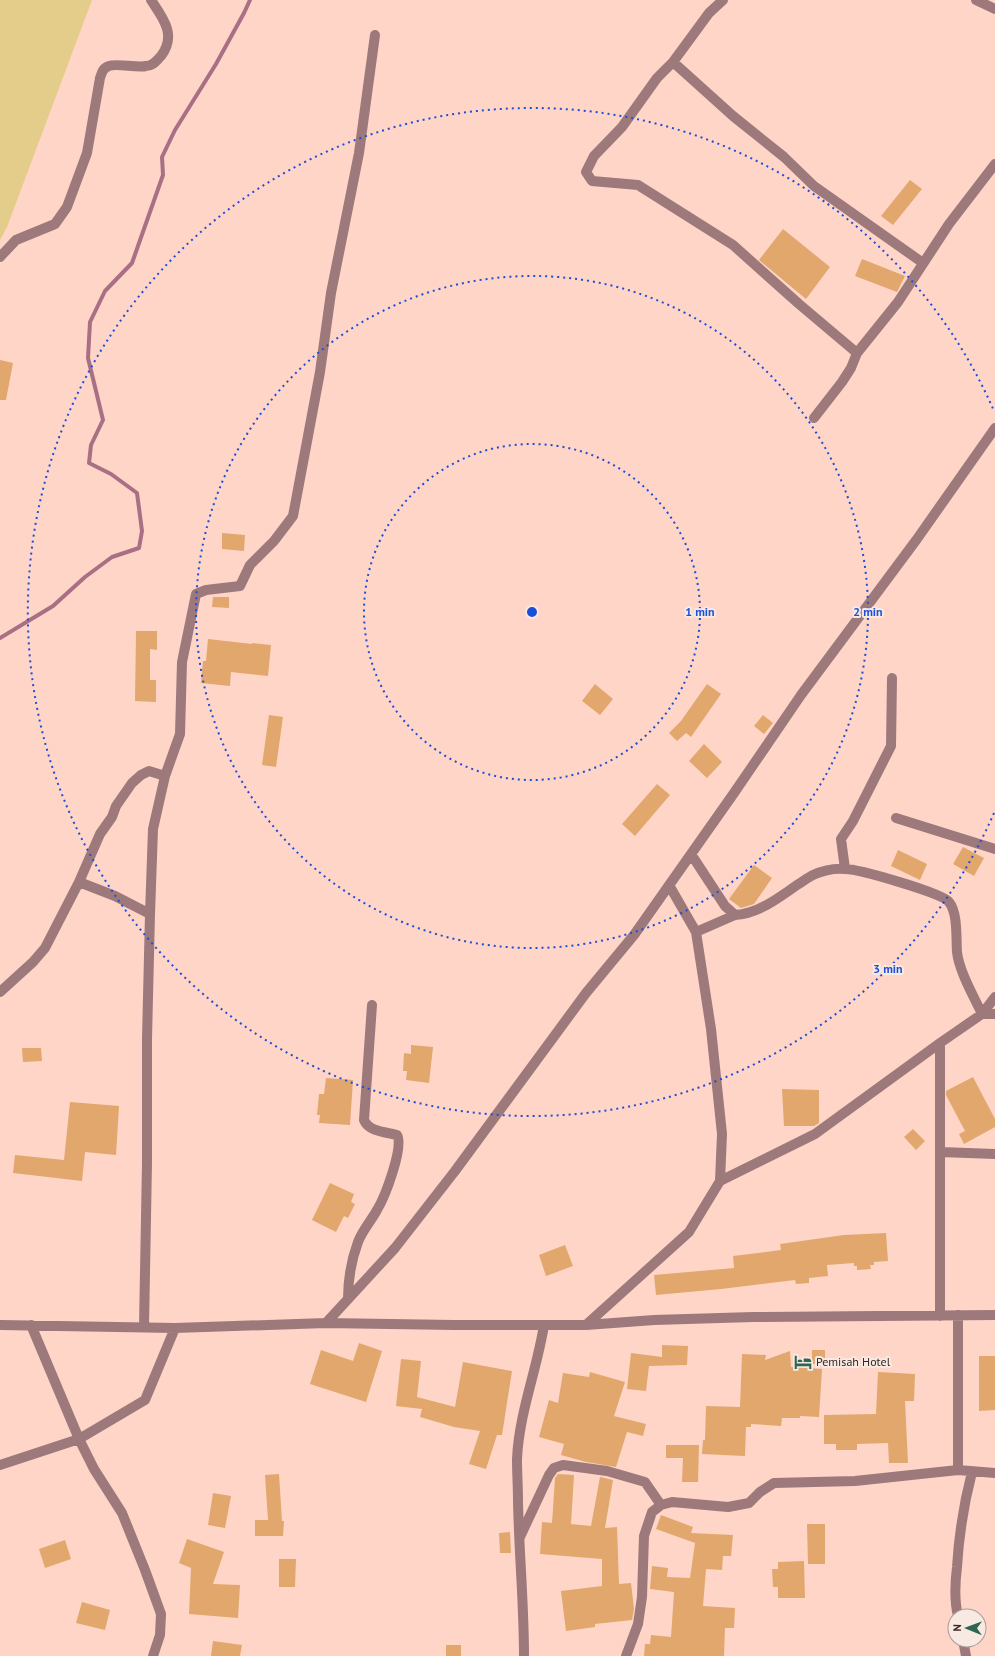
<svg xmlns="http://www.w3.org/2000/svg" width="995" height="1656" font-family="'PT Sans',sans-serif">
<rect width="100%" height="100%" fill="#fed5c7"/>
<path fill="#e4cc8a" d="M0,0H92L7,227L0,240Z"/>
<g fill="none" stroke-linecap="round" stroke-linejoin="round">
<path stroke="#a96f85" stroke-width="4" d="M0,638L53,606L85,577L112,557L139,548L142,531L137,493L111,474L89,463L91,445L103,420L88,358L90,322L105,291L132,263L163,175L162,157L175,130L216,64L244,13L250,0"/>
</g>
<path fill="#e1a76d" d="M910,180L922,189L893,225L881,216Z
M783,229L830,267L806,299L759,260Z
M862,259L905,276L897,292L855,276Z
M0,360L13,363L6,400H0Z
M222,533L245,535L244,551L222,549Z
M213,597H229V608L212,607Z
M136,631H157V650L150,649V680H156V702L135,701Z
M208,639L252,644V643L271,645L268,676L231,672L230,686L201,683L203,661H206Z
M595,684L613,699L600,715L582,701Z
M707,684L721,694L691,737L686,733L677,741L669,733L681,721Z
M269,715L283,717L276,767L262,765Z
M763,715L773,723L764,734L754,726Z
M704,744L722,762L707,778L689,761Z
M657,784L670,795L635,836L622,824Z
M963,847L984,858L974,876L953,864Z
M898,850L927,864L920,880L891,866Z
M754,865L772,878L754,904L741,908L729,899Z
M411,1045L433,1047L429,1083L406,1080L407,1071H403L404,1053L411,1054Z
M22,1048H41L42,1061L23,1062Z
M973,1077L995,1119V1127L964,1144L959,1134L965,1131L946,1095V1091Z
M326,1078L353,1080L350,1125L319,1123L320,1115H317L319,1094H324Z
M782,1089L819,1090V1123L814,1126H784Z
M70,1102L119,1106L116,1155L85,1152L82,1181L13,1173L15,1155L64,1160Z
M913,1129L925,1141L916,1150L904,1137Z
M330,1183L354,1194L351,1202L355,1204L348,1218L344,1216L336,1232L312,1220Z
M886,1233L888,1261L874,1262V1265H870L871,1269L857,1270V1266H854V1263L827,1265L828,1276L809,1278V1283L796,1284L795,1280L721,1289L656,1295L654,1275L734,1268L733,1256L781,1250L780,1244L844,1235Z
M565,1245L573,1266L546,1276L539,1255Z
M359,1343L382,1351L366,1402L310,1384L321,1350L353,1361Z
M662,1345L688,1346L687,1365L649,1366L646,1391L627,1389L631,1353L662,1357Z
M812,1350H825V1364H812Z
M790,1351L791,1367L822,1369L819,1417L800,1416V1418H782L781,1426L751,1424V1427H746L745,1456L702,1454L703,1440H705L706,1406L740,1407L742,1354L766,1355L765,1360Z
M979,1356H995V1410L979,1411Z
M401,1359L421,1361L417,1397L455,1407L463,1362L512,1371L502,1435H497L486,1469L469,1464L480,1431L454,1427L420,1417L422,1409L396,1406Z
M590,1372L625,1382L614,1416L646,1424L643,1436L627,1432L616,1467L586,1462L561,1455L564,1444L539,1437L549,1400L558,1403L563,1373L589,1377Z
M878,1372L915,1374L914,1401H905L908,1463H889L888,1443L857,1444V1450H836V1444H824V1415L876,1414Z
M666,1445H699L698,1482H682L683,1458H666Z
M279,1474L282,1521H284L283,1536H255V1520H268L265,1475Z
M558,1474L574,1475L571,1524L591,1526L600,1477L613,1480L605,1528L617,1527L619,1584L631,1583L634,1609L632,1620L595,1624V1627L566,1631L561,1591L602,1586V1559L540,1554L542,1522L552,1523L555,1478Z
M213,1493L231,1496L225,1528L208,1525Z
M661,1515L693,1527L691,1533L733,1535L731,1556H723L722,1570L706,1569L703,1606L735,1608L734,1628H725L724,1656H644L645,1644H650L651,1635L671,1637L674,1592L650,1589L652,1566L668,1568L667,1577L690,1578L695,1543L656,1529Z
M807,1524H825V1564H808Z
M510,1532L511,1553H500L499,1533Z
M187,1539L224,1552L213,1584L240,1585L238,1618L189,1614L191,1568L179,1563Z
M65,1540L71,1559L45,1568L39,1549Z
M279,1559H296L295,1587H279Z
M804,1561L805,1598H778V1587H773L772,1569H778V1562Z
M82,1602L110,1610L105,1630L76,1623Z
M213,1641L242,1645L240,1656H211Z
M446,1645H461V1656H446Z"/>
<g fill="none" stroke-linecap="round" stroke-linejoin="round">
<path stroke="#9e797b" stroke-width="10" d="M723,0L709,13L673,62L657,78L622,127L594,156L586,172L592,181L638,185L733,245L799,304L857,353
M976,0L995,9
M673,62L733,116L784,157L814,186L923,263
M0,257L16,240L55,224L67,207L87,153L100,78C102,72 103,68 109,66C116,63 137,68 146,66C153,66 156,61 161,56C177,35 163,18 151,0
M814,418L842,382L851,368L857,353L898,302L949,224L995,164
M896,818L995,849
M691,854L725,906L735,915C757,914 779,898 797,885C802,882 807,878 813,875C822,871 835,868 845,869C859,869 942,893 949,902C958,913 956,938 957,952C959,971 974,997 982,1014H995
M845,869L841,839L853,821L891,746L892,678
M79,882L115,896L150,914
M669,885L696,932L711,1029L722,1134L720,1181
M696,932L735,915
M0,992L33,962L45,948L79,882L100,834L112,817L116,806L132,783L141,775L149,771L165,776L180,734L182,662L196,594L206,590L240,586L250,565L274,541L293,516L320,372L331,293L359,153L375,35
M940,1152L995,1154
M348,1299C348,1279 351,1261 358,1242C362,1231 371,1221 377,1210C385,1197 404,1147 397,1135C386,1132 369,1132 364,1120L372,1005
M940,1316V1043
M326,1323L395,1248L455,1171L586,993L634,935L734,793L801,695L917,539L995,428
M0,1325L175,1328L326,1323L454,1325H586L654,1320L753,1317L995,1315
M31,1325L79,1439L94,1469L122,1513L145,1570L161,1614L160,1635L153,1656
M586,1325L689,1232L720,1181L815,1134L940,1043L982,1014L995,997
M144,1327L147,1163V1039L150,914L153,829L165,776
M0,1465L79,1439L145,1400L175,1328
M958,1470V1315
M520,1537L549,1475L554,1468L563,1465L607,1471L645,1482L661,1505
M958,1616C954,1600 955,1583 957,1567C959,1534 964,1503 972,1472
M963,1640L966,1656
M524,1656C524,1604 519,1553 518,1501C518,1487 517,1473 517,1459C519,1413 537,1370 544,1325
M626,1656L638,1624L642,1597L644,1536L652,1512L661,1505L672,1502L728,1507L749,1503L760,1492L774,1483L855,1481L958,1470L995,1473"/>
</g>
<g fill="none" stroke="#1d4ed8" stroke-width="2" stroke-dasharray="2 4">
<circle cx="532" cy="612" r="168"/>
<circle cx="532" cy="612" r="336"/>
<path d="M994 813A504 504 0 1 1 994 411"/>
</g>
<defs>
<g id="hotel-bare" transform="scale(1.38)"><path d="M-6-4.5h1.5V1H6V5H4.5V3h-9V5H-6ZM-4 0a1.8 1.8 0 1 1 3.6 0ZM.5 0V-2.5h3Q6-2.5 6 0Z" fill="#2e674f" stroke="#f9e9e3" stroke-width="2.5" paint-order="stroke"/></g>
</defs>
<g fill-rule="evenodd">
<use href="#hotel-bare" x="803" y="1362"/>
</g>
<g text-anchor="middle" stroke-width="4" stroke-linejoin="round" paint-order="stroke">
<g font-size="12" fill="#362822" stroke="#f9e9e3" text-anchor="start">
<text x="816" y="1366">Pemisah Hotel</text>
</g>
</g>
<circle cx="532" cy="612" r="6" fill="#1d4ed8" stroke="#f9e9e3" stroke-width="2"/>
<g font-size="12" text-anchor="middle" font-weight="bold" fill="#1d4ed8" stroke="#f9e9e3" stroke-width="4" stroke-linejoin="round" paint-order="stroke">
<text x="700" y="616">1 min</text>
<text x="868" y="616">2 min</text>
<text x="888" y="973">3 min</text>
</g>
<g transform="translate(967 1628) rotate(271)"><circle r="19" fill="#f9e9e3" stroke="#ab9c96"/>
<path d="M0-3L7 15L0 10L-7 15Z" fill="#2e674f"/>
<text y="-6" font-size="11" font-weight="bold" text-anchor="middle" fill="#362822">N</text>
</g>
</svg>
